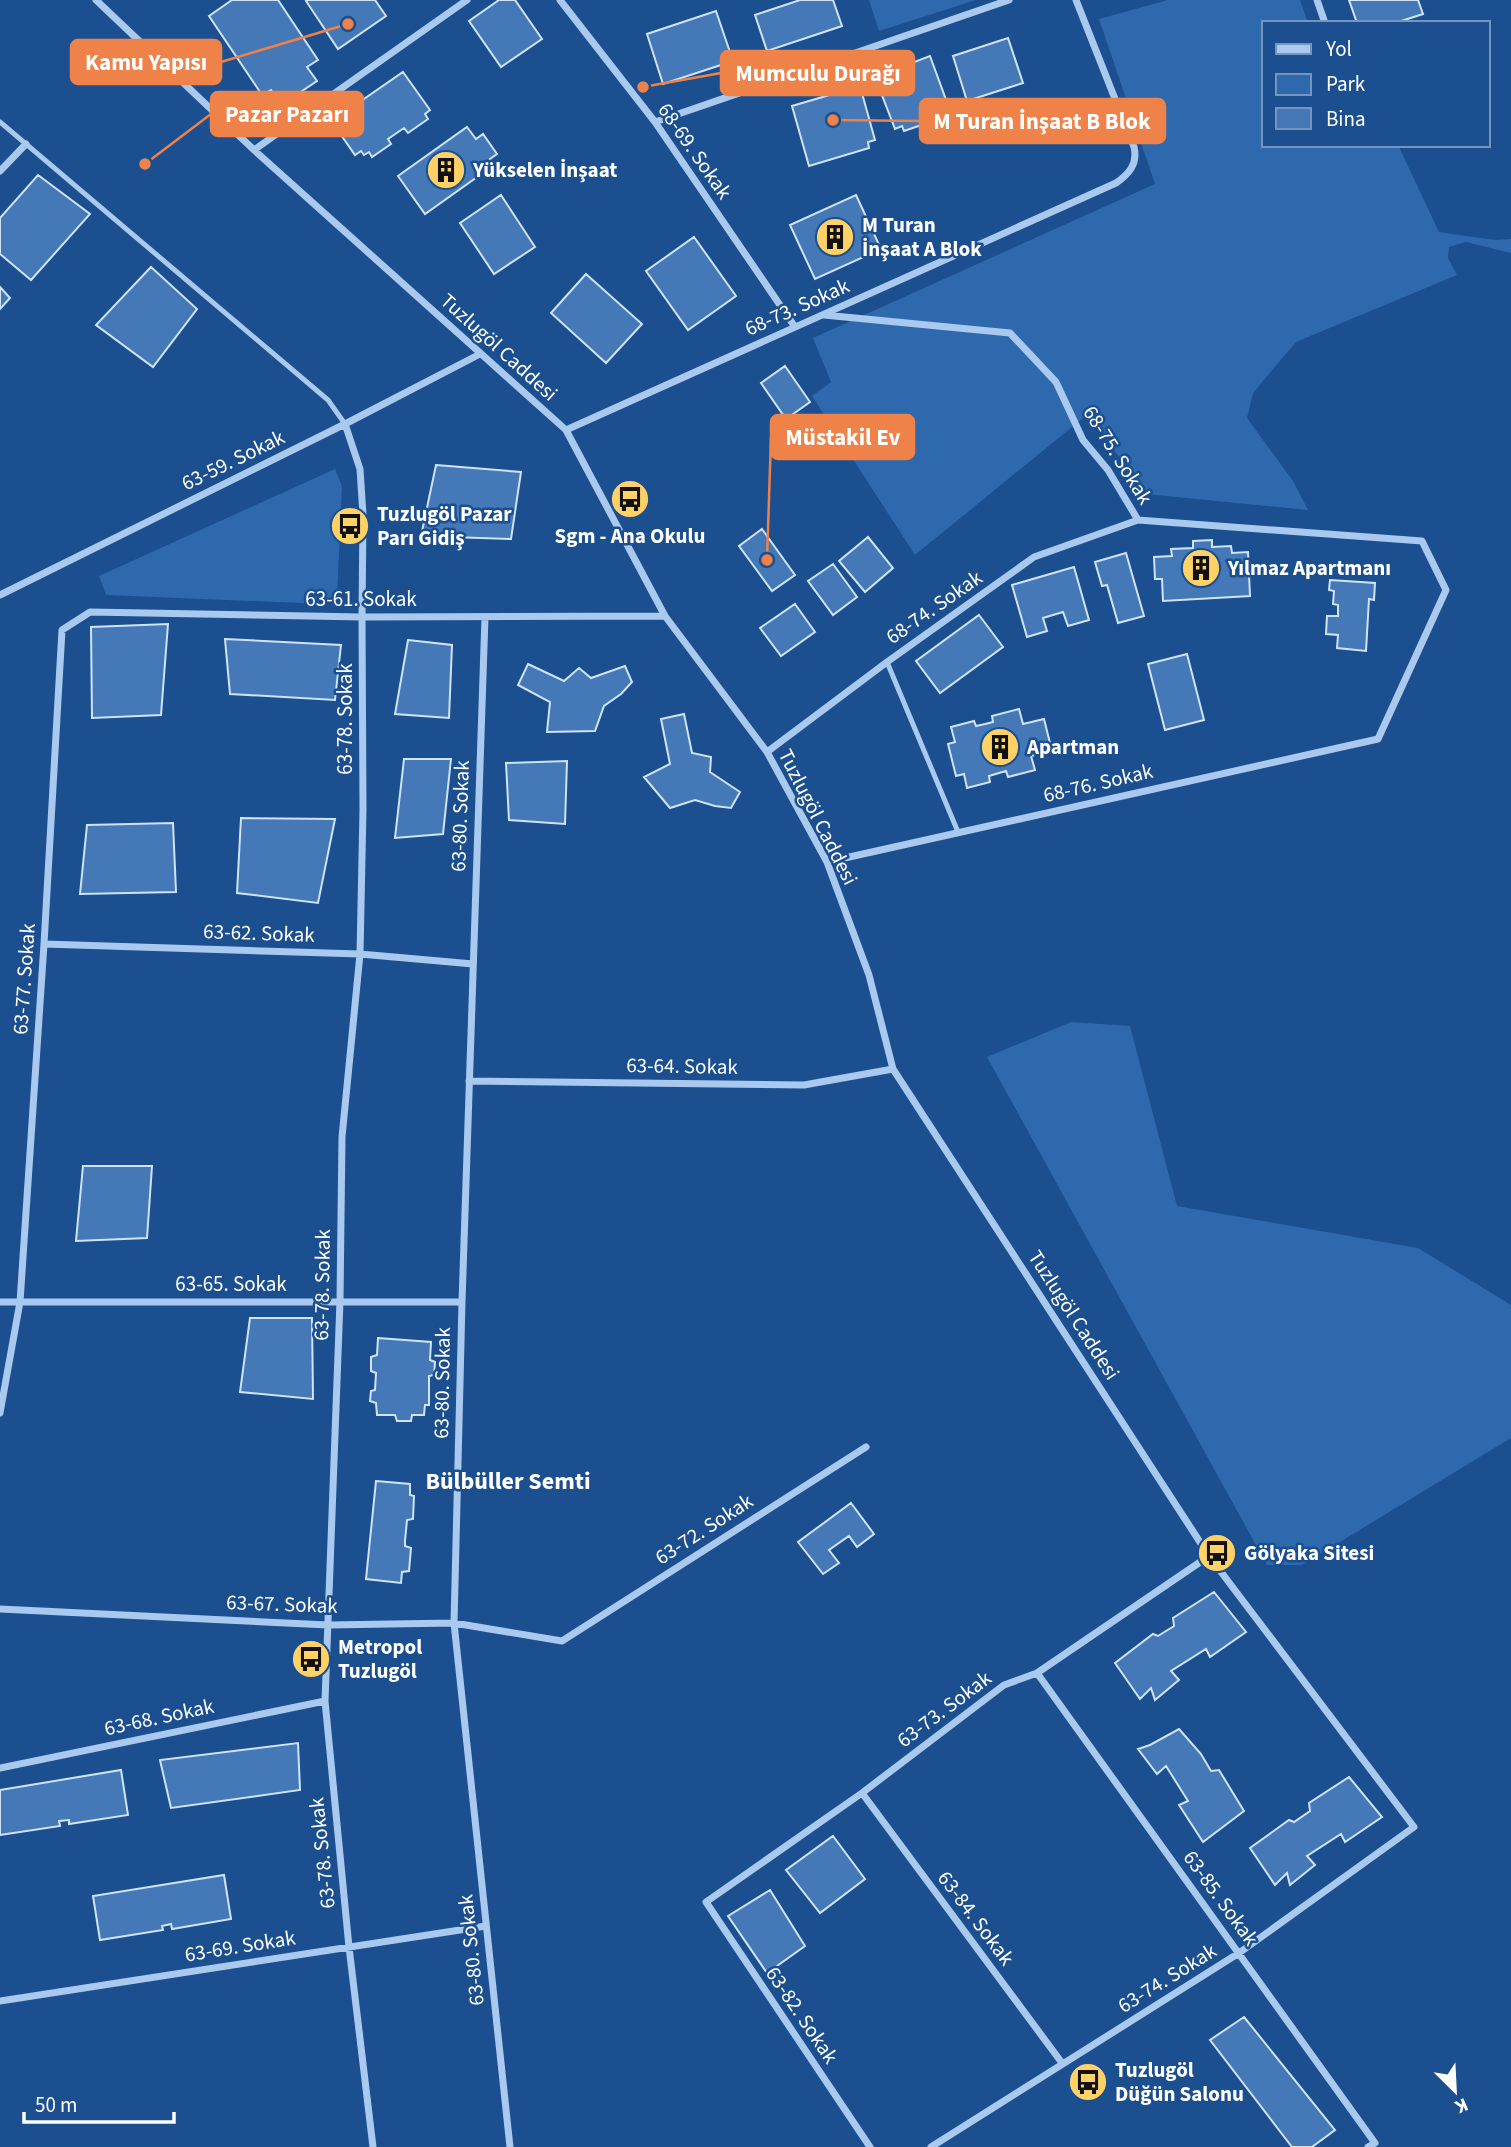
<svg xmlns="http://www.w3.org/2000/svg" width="1511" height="2147" font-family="'Source Sans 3',sans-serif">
<rect width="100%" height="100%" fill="#1b4f8f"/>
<path fill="#2e69ad" d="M869,0H976L879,31Z
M1168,0H1300L1308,23H1264V145H1398L1439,232L1495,240L1511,239V253L1466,242L1449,247L1448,258L1457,275L1296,342L1253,393L1247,418L1293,481L1308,510L1146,494L1088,414L915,555L812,396L831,382L813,338L1155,184L1099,19Z
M335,469L342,486L337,598L325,604L106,595L99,576Z
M1071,1022L1130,1026L1177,1206L1418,1248L1511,1305V1438L1302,1565H1267L987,1057Z"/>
<path fill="#4478b7" stroke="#cfe3fa" stroke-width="2" d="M232,0H278L318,60L307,67L317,81L281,105L271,90L262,95L209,16Z
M308,0H375L386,16L338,49L306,1Z
M499,0H515L542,39L501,67L469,21Z
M800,0H833L842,26L767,51L755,15Z
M1349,0H1418L1423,14L1395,23H1357Z
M716,11L733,61L663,84L647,34Z
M1008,38L1023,83L967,101L953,56Z
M930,56L949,108L940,111L942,118L904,131L902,126L895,129L875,77Z
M403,72L430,110L425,114L428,119L408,133L404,128L388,139L391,144L372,157L369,152L364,155L361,151L355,155L339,132L345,128L338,117Z
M860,86L875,140L868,142L869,148L809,166L792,106Z
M467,127L476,139L483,134L497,154L490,159L494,165L425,214L398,176Z
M38,175L90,214L31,280L0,254V218Z
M501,195L535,247L494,274L460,223Z
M856,195L881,249L815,279L790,225Z
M694,237L736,296L688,330L646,271Z
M151,267L197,309L153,367L96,325Z
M586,274L642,324L606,363L551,313Z
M0,287L10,298L0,309Z
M785,366L810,402L786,419L761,383Z
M436,465L521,472L511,539L421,536Z
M762,529L795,575L772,591L739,546Z
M868,537L893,568L865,592L839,561Z
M1212,540V547L1231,546L1232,553L1248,552L1250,596L1163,601L1162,579H1155L1154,557L1172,556L1171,549L1193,548V541Z
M1126,553L1144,616L1118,623L1107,585L1102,586L1095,562Z
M833,564L857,597L833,615L808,581Z
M1074,567L1089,620L1068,626L1063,612L1043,618L1047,631L1027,637L1012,585Z
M1330,580L1375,583L1374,600L1369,599L1366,651L1337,648L1338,635L1326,634L1327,616H1338V605L1333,604L1334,591L1329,590Z
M795,604L815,632L781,656L760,628Z
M979,615L1003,647L940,693L916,661Z
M168,624L161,715L92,718L91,627Z
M225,639L341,645L335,700L230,694Z
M408,640L452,645L449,718L395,714Z
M1187,654L1204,720L1165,730L1148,664Z
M528,664L564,681L579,668L591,678L625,666L632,682L621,694L604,706L595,731L547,732L550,702L518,685Z
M1019,709L1023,724L1044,719L1052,751L1031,756L1035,770L1008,777L1006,771L999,773L989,776L990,782L967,788L964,774L956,776L948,744L955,742L951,727L974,721L976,726L985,724L993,722L992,716Z
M684,714L692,753L711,757L710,772L740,792L731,808L715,806L695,800L670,808L644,777L670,764L661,719Z
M404,759H451L443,834L395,838Z
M567,761L565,824L509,820L506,763Z
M241,818L335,819L318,903L237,893Z
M173,823L176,892L80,894L87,825Z
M83,1166H152L147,1238L76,1241Z
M250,1318H312L313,1399L240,1392Z
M378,1338L431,1342L430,1360L435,1362L434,1375L429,1376V1405H425L424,1415H412L411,1421H397L395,1415H377L376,1403L370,1401L371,1391L375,1390L376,1373L371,1371V1357L377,1355Z
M376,1481L410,1484V1495L414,1496L413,1519L407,1520L405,1541V1546L411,1548L409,1571L402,1572L401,1583L366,1579Z
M851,1503L874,1534L857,1547L849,1536L829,1550L839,1563L823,1574L798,1542Z
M1214,1592L1246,1632L1210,1657L1206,1649L1171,1671L1179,1680L1155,1700L1151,1688L1140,1699L1115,1663L1153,1634L1158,1636L1174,1626L1173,1618Z
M1179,1729L1201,1754L1211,1771L1219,1770L1244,1811L1203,1842L1179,1805L1188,1801L1166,1766L1157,1774L1138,1749L1150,1745Z
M298,1743L300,1790L171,1808L160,1760Z
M121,1770L128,1815L69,1824V1820L59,1821L60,1826L0,1835V1790Z
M1349,1777L1382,1817L1345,1842L1341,1834L1307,1856L1315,1865L1290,1885L1287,1873L1275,1885L1250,1848L1289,1820L1294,1822L1310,1811L1309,1803Z
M833,1836L865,1879L820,1913L786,1870Z
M224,1875L231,1919L172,1929L171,1924L162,1926L163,1930L100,1940L93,1896Z
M770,1890L805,1946L767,1973L728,1916Z
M1244,2017L1335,2130L1312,2147H1292L1210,2040Z"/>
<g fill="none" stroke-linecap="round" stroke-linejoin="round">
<path stroke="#a9c9ee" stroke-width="5" d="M0,122L328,400L345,424
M887,662L958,832"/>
<path stroke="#a9c9ee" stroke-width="7" d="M96,0L254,150L566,430L665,616L767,752L827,862L869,975L893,1069L1209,1556L1414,1827L1239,1953L931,2147
M560,0L655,122L795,327
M1317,0L1325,23
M655,122L1009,0
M254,150L467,0
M0,171L26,144
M824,315L1010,333L1056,382L1083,440L1108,470L1138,520
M345,424L360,469L363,515L362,617L363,809L360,954L342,1137L340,1301L325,1701L349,1947L373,2147
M566,430L1116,183C1129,174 1138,164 1134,147L1076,0
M0,595L345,424L480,354
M485,617L462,1302L454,1623L510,2147
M767,752L887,662L1034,557L1138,520L1422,541L1446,590L1378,739L827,862
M44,944L360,954L473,964
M469,1081L804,1085L893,1069
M0,1302H462
M0,1413L20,1302L44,944L62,630L90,612L362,617L665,616
M0,1609L328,1625L454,1623L562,1641L866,1447
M1037,1673L1375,2143L1368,2147
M0,1768L325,1701
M862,1793L1062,2063
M0,2001L486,1926
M870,2147L706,1902L862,1793L1004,1685L1037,1673L1209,1556"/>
</g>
<defs>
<g id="building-disc" transform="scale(2.0125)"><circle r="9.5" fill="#ffd166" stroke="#1b4f8f"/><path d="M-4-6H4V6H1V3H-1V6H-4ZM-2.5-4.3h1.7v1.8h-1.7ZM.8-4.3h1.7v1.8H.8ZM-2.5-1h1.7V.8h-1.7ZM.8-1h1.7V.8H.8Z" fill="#111"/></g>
<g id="bus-disc" transform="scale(2.0125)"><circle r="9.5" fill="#ffd166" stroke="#1b4f8f"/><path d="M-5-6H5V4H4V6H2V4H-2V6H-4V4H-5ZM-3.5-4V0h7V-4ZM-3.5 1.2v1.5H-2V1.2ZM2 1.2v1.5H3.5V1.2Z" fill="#111"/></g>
</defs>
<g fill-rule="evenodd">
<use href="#building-disc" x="446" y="170"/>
<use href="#building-disc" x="835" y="237"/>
<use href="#bus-disc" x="630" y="499"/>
<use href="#bus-disc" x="350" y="526"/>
<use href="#building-disc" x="1201" y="568"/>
<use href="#building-disc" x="1000" y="747"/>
<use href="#bus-disc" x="1217" y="1553"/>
<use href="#bus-disc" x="311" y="1659"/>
<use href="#bus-disc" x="1088" y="2082"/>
</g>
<g text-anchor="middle" stroke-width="5" stroke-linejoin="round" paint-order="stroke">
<g font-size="21" fill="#fff" stroke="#1b4f8f">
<text transform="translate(695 151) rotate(55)" y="7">68-69. Sokak</text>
<text transform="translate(797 307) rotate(-24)" y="7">68-73. Sokak</text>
<text transform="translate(499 347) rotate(42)" y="7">Tuzlugöl Caddesi</text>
<text transform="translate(1118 455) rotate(58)" y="7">68-75. Sokak</text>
<text transform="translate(233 460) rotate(-26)" y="7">63-59. Sokak</text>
<text x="361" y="606">63-61. Sokak</text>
<text transform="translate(934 607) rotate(-35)" y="7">68-74. Sokak</text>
<text transform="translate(345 719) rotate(-90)" y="7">63-78. Sokak</text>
<text transform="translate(1098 783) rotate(-13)" y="7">68-76. Sokak</text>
<text transform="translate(460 816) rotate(-88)" y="7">63-80. Sokak</text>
<text transform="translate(818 817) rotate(63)" y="7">Tuzlugöl Caddesi</text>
<text transform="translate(259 933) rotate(2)" y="7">63-62. Sokak</text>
<text transform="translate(24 979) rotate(-86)" y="7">63-77. Sokak</text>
<text transform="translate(682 1066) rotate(1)" y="7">63-64. Sokak</text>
<text x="231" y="1291">63-65. Sokak</text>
<text transform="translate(322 1285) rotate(-89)" y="7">63-78. Sokak</text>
<text transform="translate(1074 1315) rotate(57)" y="7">Tuzlugöl Caddesi</text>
<text transform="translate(442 1383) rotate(-89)" y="7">63-80. Sokak</text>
<text transform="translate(704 1529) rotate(-33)" y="7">63-72. Sokak</text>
<text transform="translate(282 1604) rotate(2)" y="7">63-67. Sokak</text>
<text transform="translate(944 1709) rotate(-37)" y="7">63-73. Sokak</text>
<text transform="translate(159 1717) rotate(-12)" y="7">63-68. Sokak</text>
<text transform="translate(322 1853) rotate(-96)" y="7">63-78. Sokak</text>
<text transform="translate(1221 1898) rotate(54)" y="7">63-85. Sokak</text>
<text transform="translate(976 1918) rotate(53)" y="7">63-84. Sokak</text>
<text transform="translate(240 1946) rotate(-9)" y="7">63-69. Sokak</text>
<text transform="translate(471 1950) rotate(-96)" y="7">63-80. Sokak</text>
<text transform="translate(1167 1978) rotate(-32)" y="7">63-74. Sokak</text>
<text transform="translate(802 2015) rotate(56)" y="7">63-82. Sokak</text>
</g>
<g font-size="21" font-weight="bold" fill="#fff" stroke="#1b4f8f" text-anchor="start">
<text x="473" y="177">Yükselen İnşaat</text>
<text x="862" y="232">M Turan<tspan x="862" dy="24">İnşaat A Blok</tspan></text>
<text x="377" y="521">Tuzlugöl Pazar<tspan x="377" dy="24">Parı Gidiş</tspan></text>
<text x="630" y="543" text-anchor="middle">Sgm - Ana Okulu</text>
<text x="1228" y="575">Yılmaz Apartmanı</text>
<text x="1027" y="754">Apartman</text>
<text x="1244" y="1560">Gölyaka Sitesi</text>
<text x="338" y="1654">Metropol<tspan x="338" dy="24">Tuzlugöl</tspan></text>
<text x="1115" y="2077">Tuzlugöl<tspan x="1115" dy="24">Düğün Salonu</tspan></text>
</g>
<g font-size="24" font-weight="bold" fill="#fff" stroke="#1b4f8f">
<text x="508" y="1489">Bülbüller Semti</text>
</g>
</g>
<path fill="none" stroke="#ee8249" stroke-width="2.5" d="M348 24L221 62M643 87L721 73M145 164L211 114M833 120L920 121M767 560L771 437"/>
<g fill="#ee8249" stroke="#1b4f8f" stroke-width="2.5">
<circle cx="348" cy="24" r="7"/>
<circle cx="643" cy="87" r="7"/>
<circle cx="145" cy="164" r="7"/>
<circle cx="833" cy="120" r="7"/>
<circle cx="767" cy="560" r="7"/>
</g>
<g fill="#ee8249" stroke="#ee8249" stroke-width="2.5">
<rect x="71" y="40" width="150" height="44" rx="7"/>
<rect x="721" y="51" width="193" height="44" rx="7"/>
<rect x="211" y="92" width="152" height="44" rx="7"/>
<rect x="920" y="99" width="245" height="44" rx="7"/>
<rect x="771" y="415" width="143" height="44" rx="7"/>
</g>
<g font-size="23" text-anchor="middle" font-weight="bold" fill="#fff">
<text x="146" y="70">Kamu Yapısı</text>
<text x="818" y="81">Mumculu Durağı</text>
<text x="287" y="122">Pazar Pazarı</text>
<text x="1042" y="129">M Turan İnşaat B Blok</text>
<text x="843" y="445">Müstakil Ev</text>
</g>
<rect x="1262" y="21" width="228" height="126" fill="#1b4f8f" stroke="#7695bc" stroke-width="2"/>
<rect x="1276" y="44" width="35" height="10" fill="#a9c9ee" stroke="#7695bc" stroke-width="2"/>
<text x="1326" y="56" font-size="21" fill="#ffffff">Yol</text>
<rect x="1276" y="74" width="35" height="21" fill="#2e69ad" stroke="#7695bc" stroke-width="2"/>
<text x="1326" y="91" font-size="21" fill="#ffffff">Park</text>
<rect x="1276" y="108" width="35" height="21" fill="#4478b7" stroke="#7695bc" stroke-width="2"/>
<text x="1326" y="126" font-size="21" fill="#ffffff">Bina</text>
<g transform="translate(1455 2091) rotate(156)" stroke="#1b4f8f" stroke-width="5" paint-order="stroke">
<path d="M0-5L12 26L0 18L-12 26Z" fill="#ffffff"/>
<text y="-10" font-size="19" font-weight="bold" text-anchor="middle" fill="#ffffff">K</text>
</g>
<path d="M24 2112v10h150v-10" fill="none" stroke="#ffffff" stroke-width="3.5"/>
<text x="35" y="2112" font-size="21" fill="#ffffff" stroke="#1b4f8f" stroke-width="5" paint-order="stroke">50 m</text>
</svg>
